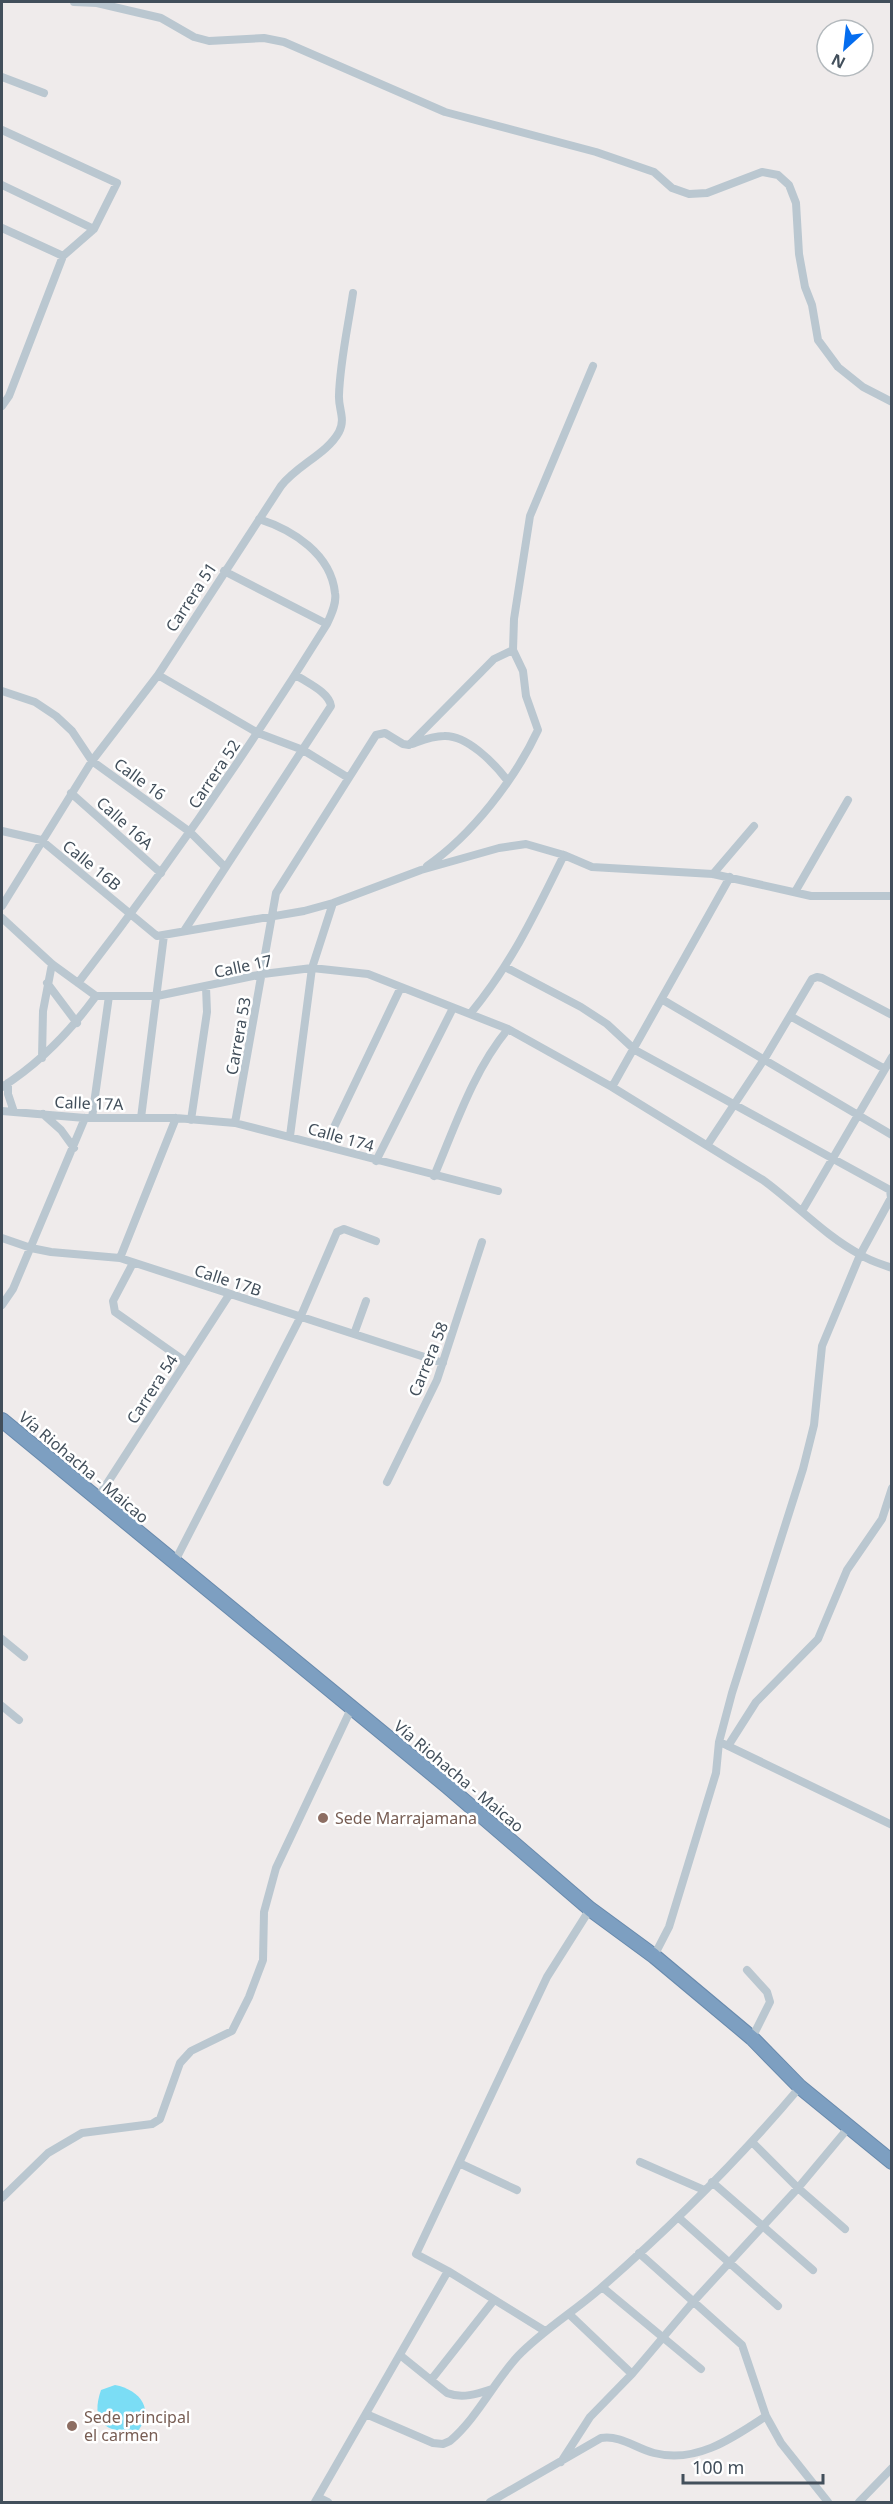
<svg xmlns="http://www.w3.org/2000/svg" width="893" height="2504" font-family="'Noto Sans',sans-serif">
<rect width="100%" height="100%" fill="#efebeb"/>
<path fill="#7bddf5" d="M115,2385C141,2390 156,2411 136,2433C105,2432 90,2422 101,2390Z"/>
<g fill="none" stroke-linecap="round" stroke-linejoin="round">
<g stroke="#688aad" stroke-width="16">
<path id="highway" d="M2,1420L447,1786L590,1909L654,1956L752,2038L800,2087L892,2162"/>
</g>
<path stroke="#bac7d0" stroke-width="8" d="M74,2L97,3L161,18L194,37L209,41L264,38L284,42L445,112L596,152L654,172L672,188L689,194L707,193L762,172L778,175L789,185L796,203L799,254L805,287L812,305L818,340L838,367L863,387L892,402
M2,77L44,93
M2,130L117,183L94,229L63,256L9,396L2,406
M2,185L94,229
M2,228L63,256
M224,571L327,624
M158,675L258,733L303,750L347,777
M2,691L35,702L56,716L72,731L92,761L190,832L225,867
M412,744C423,740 432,736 444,736C467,735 494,763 507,780
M71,793L161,873
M2,831L41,840L157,936L304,911L333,903L421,870L499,848L526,844L564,855L592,867L713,874L811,896H892
M427,866C472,835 515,779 538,730L526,696L523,671L513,650L514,619L530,516L593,366
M713,874L754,826
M795,892L848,800
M2,906L92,761L158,675L281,486C297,465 327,454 339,432C346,419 338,408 339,395C340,362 348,327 353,293
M2,918L52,964L96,996H157L263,974L312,968L368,974L508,1029L612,1087L763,1180C796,1204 825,1236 861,1255C870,1261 881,1264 892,1268
M184,931L331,706C329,692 307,683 296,675
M505,967L581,1007L607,1024L635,1050L890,1190L891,1198L860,1255L822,1346L814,1425L803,1469L732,1693L719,1742L716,1773L669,1927L654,1956
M47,983L77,1023
M78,983C167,868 250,748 327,624C331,615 337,603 335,593C331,554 293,530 259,519
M663,1000L892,1135
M470,1014C512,963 535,914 564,855
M790,1016L885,1069
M42,1058L43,1011L52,964
M8,1083V1094L14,1112
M2,1087C40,1063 69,1033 96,996
M612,1087L730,877
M2,1111L85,1118H176L235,1123L498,1191
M43,1114L61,1130L74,1148
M92,1118L109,996
M141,1118L164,935
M191,1120L207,1012L206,987
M235,1123L276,893L376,735L385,733L403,744L409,745L494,659L513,650
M290,1136L312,968L333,903
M708,1144L765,1058L812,979L817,977L822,978L892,1015
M325,1146L401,987
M376,1161L453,1008
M434,1176C455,1127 473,1071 508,1029
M802,1211L892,1057
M2,1238L31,1248L51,1252L120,1258L443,1363
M120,1258L176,1118
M133,1263L113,1301L115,1312L186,1362
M2,1305L13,1289L85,1118
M354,1334L366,1301
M387,1482L437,1380L482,1242
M97,1499L229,1295
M174,1563L300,1318L337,1232L344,1229L376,1241
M2,1639L24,1657
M2,1706L19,1720
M724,1744L892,1825
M728,1746L756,1702L818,1639L847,1570L882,1519L892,1488
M747,1970L767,1992L770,2002L752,2038
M753,2143L798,2188L845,2229
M640,2162L704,2190
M459,2163L517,2190
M712,2182L813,2270
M2,2198L48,2153L82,2133L152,2124L160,2119L180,2063L191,2051L232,2031L249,1997L263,1960L264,1912L276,1868L351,1709
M678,2217L778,2306
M639,2253L742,2345L766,2416L781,2443L828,2502
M602,2287L701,2369
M569,2314L632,2374
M545,2331L448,2271L416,2254L547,1977L590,1909
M400,2355L447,2393C462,2399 477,2394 492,2389
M431,2380L494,2300
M366,2414L433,2443L443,2444L450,2441C477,2418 494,2382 518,2356C543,2330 575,2311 602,2287C673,2225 740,2158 800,2087
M561,2462L590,2417L632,2374L693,2302L798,2188L849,2127
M318,2497L328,2502
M315,2502L448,2271
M490,2502L601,2438C621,2435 635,2448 654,2453C696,2464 733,2438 766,2416
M859,2502L892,2468"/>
<use href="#highway" stroke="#7d9fc1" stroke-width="14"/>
</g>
<g fill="#8d6e63" stroke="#fff" stroke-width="2">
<circle cx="323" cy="1818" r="6"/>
<circle cx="72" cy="2426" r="6"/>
</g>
<g text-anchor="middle" stroke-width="5" stroke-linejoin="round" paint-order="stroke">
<g font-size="16" fill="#424f5b" stroke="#fff">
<text transform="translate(191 597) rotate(-57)" y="6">Carrera 51</text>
<text transform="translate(214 774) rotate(-56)" y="6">Carrera 52</text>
<text transform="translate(140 779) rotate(36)" y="6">Calle 16</text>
<text transform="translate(125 823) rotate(42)" y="6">Calle 16A</text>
<text transform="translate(92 865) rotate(39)" y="6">Calle 16B</text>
<text transform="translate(243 966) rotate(-12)" y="6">Calle 17</text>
<text transform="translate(238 1036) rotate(-80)" y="6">Carrera 53</text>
<text transform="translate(89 1103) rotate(2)" y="6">Calle 17A</text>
<text transform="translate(341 1137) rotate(16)" y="6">Calle 174</text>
<text transform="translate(228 1280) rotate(18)" y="6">Calle 17B</text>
<text transform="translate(428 1359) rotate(-68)" y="6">Carrera 58</text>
<text transform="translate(152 1389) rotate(-57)" y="6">Carrera 54</text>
<text transform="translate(84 1467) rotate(40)" y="6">Vía Riohacha - Maicao</text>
<text transform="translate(459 1776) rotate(40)" y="6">Vía Riohacha - Maicao</text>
</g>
<g font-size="16" fill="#785e54" stroke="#fff" text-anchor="start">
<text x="335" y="1824">Sede Marrajamana</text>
<text x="84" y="2423">Sede principal<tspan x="84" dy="18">el carmen</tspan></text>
</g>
</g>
<rect width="893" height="2504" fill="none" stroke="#424f5b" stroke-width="6"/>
<g transform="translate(845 48) rotate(207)"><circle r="28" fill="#ffffff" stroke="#b3b9bd" stroke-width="1.5"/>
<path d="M0-4.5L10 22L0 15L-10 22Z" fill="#056def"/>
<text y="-9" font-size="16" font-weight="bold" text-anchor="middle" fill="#424f5b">N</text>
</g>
<path d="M683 2474v9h140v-9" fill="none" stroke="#424f5b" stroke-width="3"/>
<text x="692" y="2474" font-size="18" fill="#424f5b" stroke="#ffffff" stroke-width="4.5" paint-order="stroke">100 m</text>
</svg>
